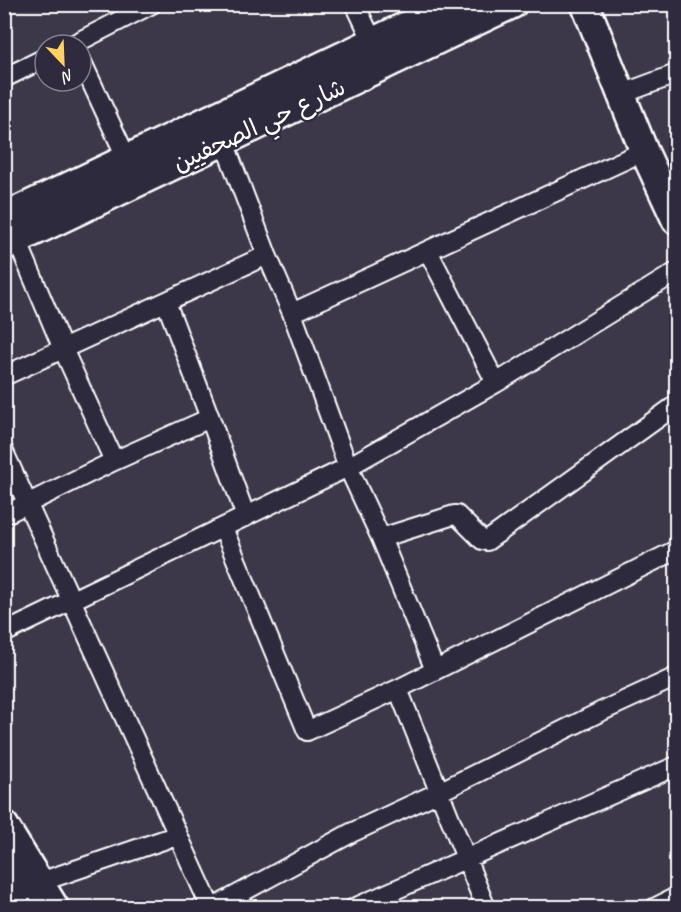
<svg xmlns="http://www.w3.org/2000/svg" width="681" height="912" font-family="Caveat,'Playpen Sans Arabic',sans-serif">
<rect width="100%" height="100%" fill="#3c3749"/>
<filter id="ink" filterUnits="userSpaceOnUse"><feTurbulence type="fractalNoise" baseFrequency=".0167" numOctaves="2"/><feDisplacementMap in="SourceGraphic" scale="12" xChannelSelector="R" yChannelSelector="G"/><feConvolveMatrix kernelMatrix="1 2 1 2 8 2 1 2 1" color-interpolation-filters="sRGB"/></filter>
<g filter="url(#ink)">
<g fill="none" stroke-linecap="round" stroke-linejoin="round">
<g stroke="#fff" stroke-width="22">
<path id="street" d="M355,4L373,42
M72,45L152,4
M81,60L127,159
M4,78L45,58
M622,94L676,74
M224,142L267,255L292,313L348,467L381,538L435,670
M17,240L63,349L114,461
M428,251L496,383
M166,302L210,418L246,517
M292,313L644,151
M4,376L267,255
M4,452L211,908
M4,515L114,461L210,418
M223,528L307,731L398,689L676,550
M381,538L454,515H457L482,540L487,541L676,405
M4,633L348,467L496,383L676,272
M398,689L486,908
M40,882L178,835
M213,908L351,833L439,792L600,712L676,677
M354,908L676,766
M654,908L676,897"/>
</g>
<g stroke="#fff" stroke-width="32">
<path id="secondary" d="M585,4L644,151L676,220
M4,217L452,4
M4,246L513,4
M4,825L55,908
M4,871L25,908"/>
</g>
<use href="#street" stroke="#2f2a3d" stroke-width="18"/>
<use href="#secondary" stroke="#2f2a3d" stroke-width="27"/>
</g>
</g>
<g text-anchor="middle" stroke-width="4.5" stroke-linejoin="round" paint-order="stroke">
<g font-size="24" fill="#fff" stroke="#2f2a3d">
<text transform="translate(259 125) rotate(-25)" y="8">شارع حي الصحفيين</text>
</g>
</g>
<rect width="681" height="912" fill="none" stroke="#2f2a3d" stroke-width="24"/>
<rect x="12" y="12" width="657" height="888" fill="none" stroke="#fff" stroke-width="2" filter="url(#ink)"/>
<g transform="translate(63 63) rotate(157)"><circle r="28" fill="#2f2a3d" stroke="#827f8b" stroke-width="1.5"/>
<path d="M0-4.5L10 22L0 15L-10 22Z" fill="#ffd166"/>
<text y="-9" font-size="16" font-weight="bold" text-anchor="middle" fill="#ffffff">N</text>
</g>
</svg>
